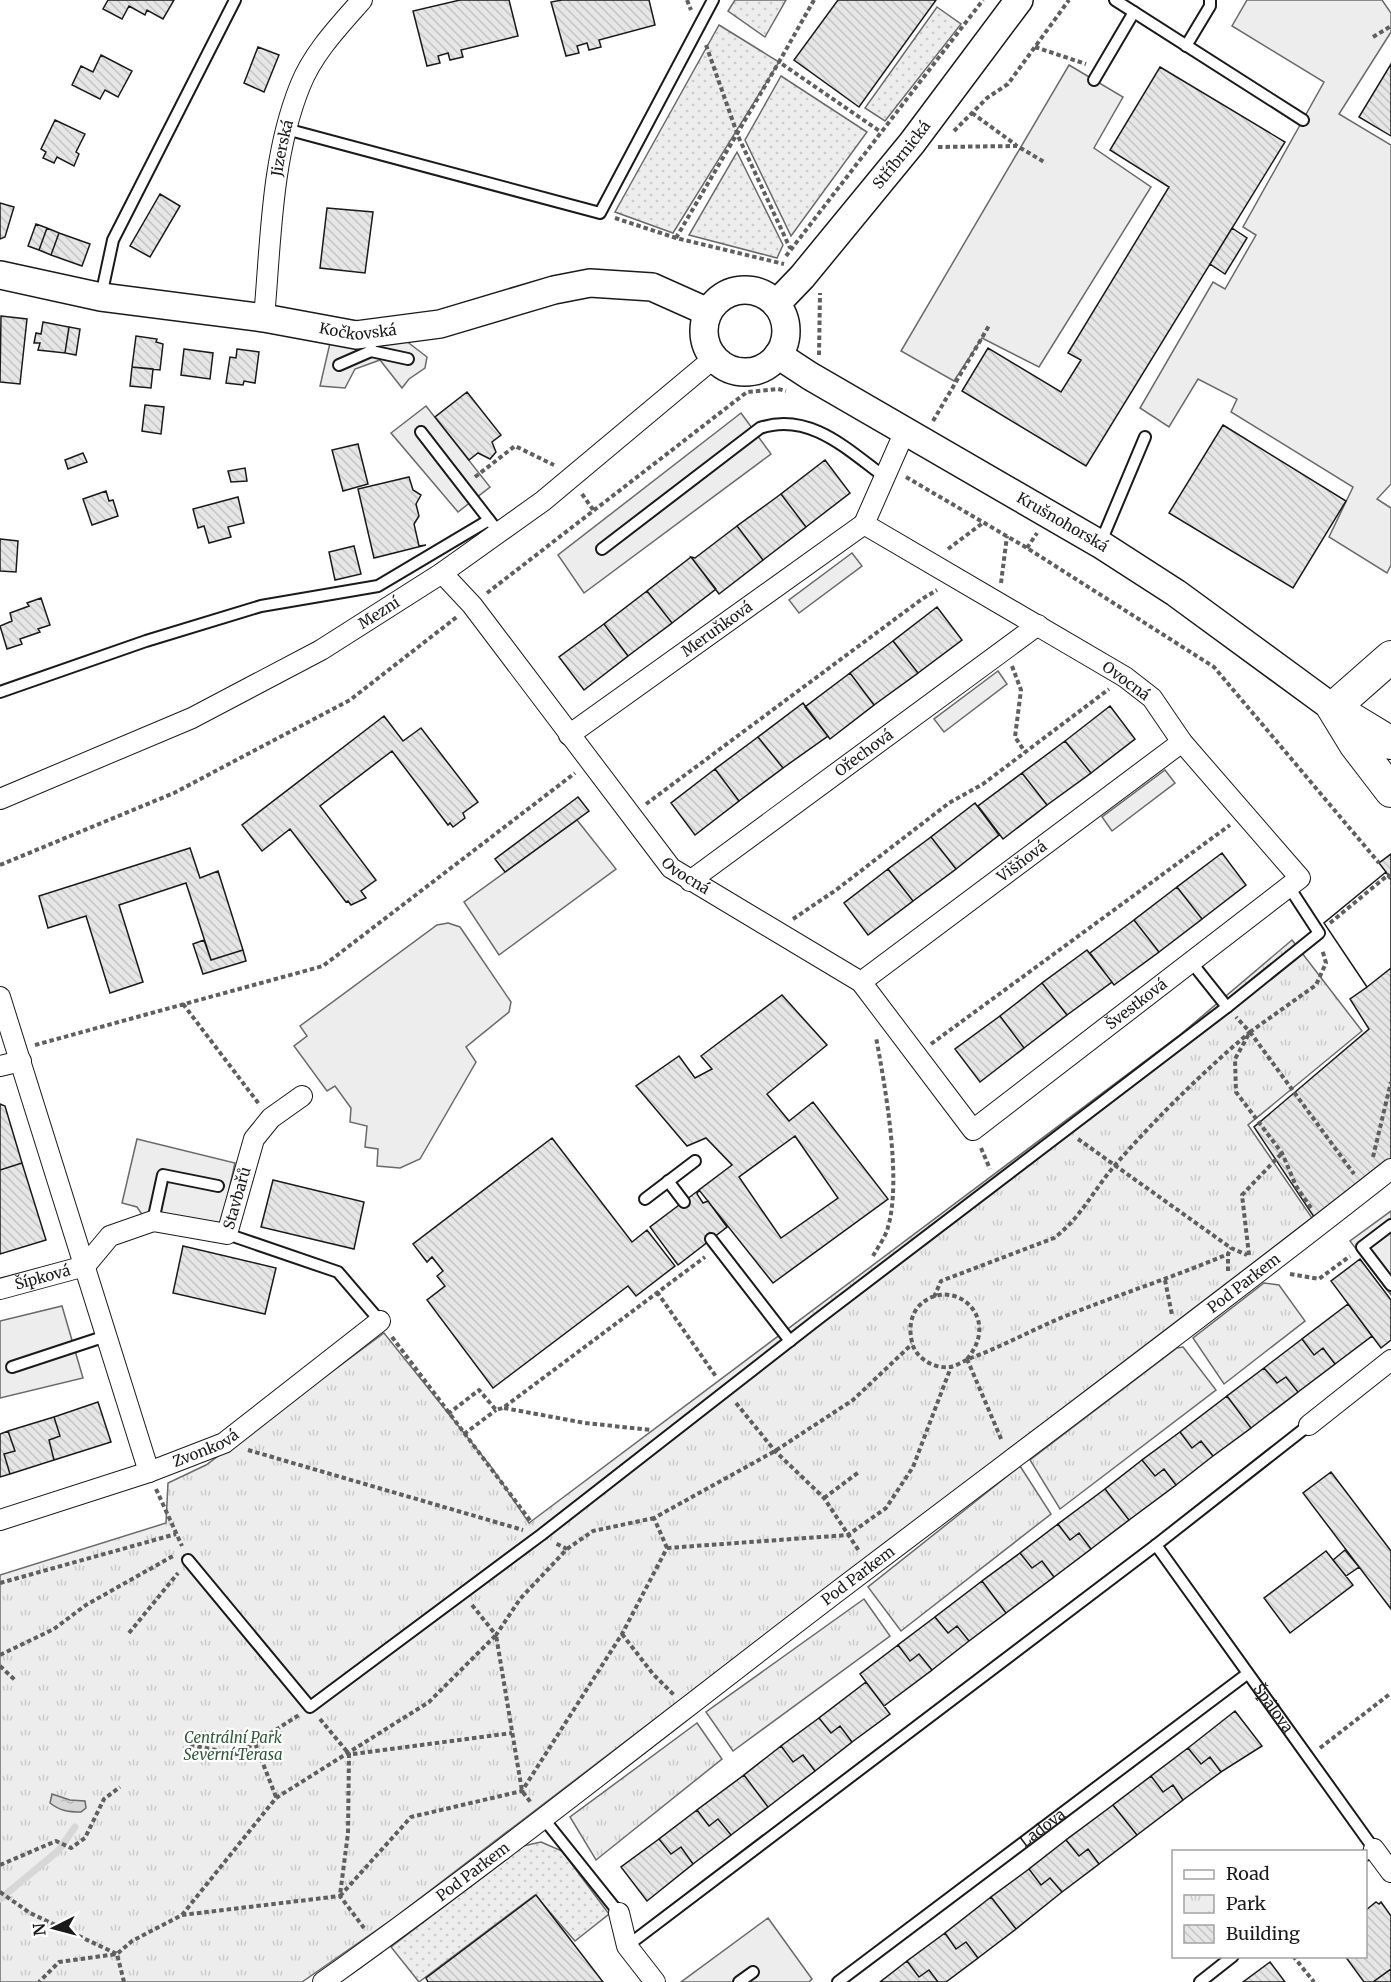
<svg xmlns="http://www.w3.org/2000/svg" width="1391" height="1982" font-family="Merriweather,serif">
<defs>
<pattern id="grass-dots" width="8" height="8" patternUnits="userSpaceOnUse" patternTransform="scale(1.5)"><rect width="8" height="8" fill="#ededed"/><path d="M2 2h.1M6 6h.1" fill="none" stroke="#cbcbcb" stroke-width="1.8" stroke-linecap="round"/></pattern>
<pattern id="park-tufts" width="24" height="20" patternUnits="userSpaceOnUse" patternTransform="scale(1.5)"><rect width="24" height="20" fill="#ededed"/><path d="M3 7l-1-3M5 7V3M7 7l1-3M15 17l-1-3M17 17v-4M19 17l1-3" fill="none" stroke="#cbcbcb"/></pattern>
<pattern id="water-ripples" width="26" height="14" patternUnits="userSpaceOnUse" patternTransform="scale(1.5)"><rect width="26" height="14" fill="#d7d7d7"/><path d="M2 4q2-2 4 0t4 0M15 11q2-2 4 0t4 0" fill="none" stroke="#b8b8b8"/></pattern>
<pattern id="building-back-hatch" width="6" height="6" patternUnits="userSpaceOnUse" patternTransform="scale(1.5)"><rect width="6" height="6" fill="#e6e6e6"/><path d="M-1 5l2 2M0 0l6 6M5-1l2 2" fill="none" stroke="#c5c5c5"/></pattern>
</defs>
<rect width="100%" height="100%" fill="#fff"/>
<path fill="url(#grass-dots)" stroke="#6a6a6a" stroke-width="1.5" d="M735,0H786L765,37L728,11Z
M937,7L961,24L885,121L865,108Z
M719,25L779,62L673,233L615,212Z
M781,76L867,132L791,236L745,140Z
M737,152L783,245L777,258L689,235Z
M541,1842L562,1851L609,1914L575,1941L535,1895L419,1982L391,1947L523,1846Z"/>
<path fill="url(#park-tufts)" stroke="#6a6a6a" stroke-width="1.5" d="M1292,940L1362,1031L1248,1125L1312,1218L394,1918L302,1982H0V1575L166,1523L168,1483L206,1465L384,1333L492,1468L529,1523L1181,1034Z
M1264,1283L1279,1285L1305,1321L1224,1384L1193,1338Z
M1183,1347L1216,1390L1060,1509L1030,1460L1177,1348Z
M1020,1466L1051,1514L901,1631L868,1587Z
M864,1599L890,1636L733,1751L706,1712Z
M697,1723L722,1759L596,1860L570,1817Z"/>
<path fill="#ededed" stroke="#6a6a6a" stroke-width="1.5" d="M1247,0H1382L1391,13V32L1339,114L1391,145V484L1377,499L1391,508V565L1387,573L1329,537L1353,487L1231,412L1237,399L1198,379L1169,427L1140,408L1213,282L1225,289L1256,235L1243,227L1324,82L1232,26Z
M1069,65L1123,97L1094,148L1151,187L1039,367L982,338L954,381L901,351Z
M401,337L427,357L425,368L409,379L402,388L380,360L355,369L345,388L320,386L330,343Z
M426,406L490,487L458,512L391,433Z
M741,413L771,454L584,593L558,555Z
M852,553L862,566L799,613L789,600Z
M998,671L1007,684L944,732L934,719Z
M1165,770L1175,783L1112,831L1102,817Z
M577,820L616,869L499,955L464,902Z
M448,923L460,927L511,1002L509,1012L466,1047L476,1062L420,1159L400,1168L377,1166L378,1149L365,1147L367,1126L350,1122L351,1108L335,1086L327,1091L294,1046L307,1036L300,1026L437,925Z
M137,1139L235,1163L217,1242L151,1228L137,1207L122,1203Z
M1391,1211V1295L1350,1241Z
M62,1306L83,1378L0,1398V1321Z
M768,1918L812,1979L809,1982H681Z"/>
<path fill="url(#water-ripples)" stroke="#6a6a6a" stroke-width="1.5" d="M52,1794L70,1800L85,1801L86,1808L81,1812C69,1812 60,1811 50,1803Z"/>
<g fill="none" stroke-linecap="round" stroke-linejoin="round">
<path stroke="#d7d7d7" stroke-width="7" d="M0,1899L58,1851L75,1827"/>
</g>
<path fill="url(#building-back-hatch)" stroke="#1a1a1a" stroke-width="1.5" fill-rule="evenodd" d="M108,0H174L163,19L147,10L145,15L129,6L122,19L103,9Z
M460,0H509L518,36L461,50L463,57L450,60L448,53L438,56L440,63L427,66L413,11Z
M562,0H649L655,25L599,40L601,47L589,50L587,43L577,46L579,53L566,56L551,2Z
M838,0H936L859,107L794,60Z
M258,47L279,55L264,92L244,83Z
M101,55L132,71L118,97L105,90L100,99L72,85L81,66L93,72Z
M1391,64V136L1359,117Z
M1160,67L1285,142L1086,466L962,391L988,348L1061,392L1081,360L1068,353L1169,187L1110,150Z
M55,120L85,134L76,152L79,154L74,166L57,157L54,163L43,158L46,152L41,149Z
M160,194L180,206L150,257L130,246Z
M0,203L14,207L5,237L0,239Z
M327,208L373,212L365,273L320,268Z
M36,224L47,228L39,250L28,246Z
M47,228L59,233L51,255L39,250Z
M1232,228L1247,238L1225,274L1210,264Z
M59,233L90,244L82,266L51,255Z
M1,316L27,319L20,384L0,382Z
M43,322L69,327L65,353L38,350L40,343H34L36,333L41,334Z
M69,327L80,329L76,355L65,353Z
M136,336L157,339L156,342L163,344L160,370L132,367Z
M184,349L213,353L210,379L181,375Z
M237,349L259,352L255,383L244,381L243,385L226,383L230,357L236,358Z
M132,367L153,369L151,388L130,386Z
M467,392L501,435L492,442L496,452L490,459L478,453L469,460L435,417Z
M145,405L164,407L161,434L142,431Z
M1223,425L1346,501L1293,588L1169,513Z
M358,444L368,484L343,491L332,450Z
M83,453L87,462L68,469L65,460Z
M825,460L850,493L806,527L781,494Z
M245,468L247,481L231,482L228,471Z
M409,477L413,490L421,495L416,504L419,516L414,524L419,546L426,545L374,558L358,489Z
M106,491L109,501L113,500L118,516L92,525L83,499Z
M781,494L806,527L763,560L737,526Z
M238,497L244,523L228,527L231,537L209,543L204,526L198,528L193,509Z
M737,526L763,560L719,594L691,557L695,558Z
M0,539L18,541L16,572L0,571Z
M354,546L361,574L335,580L329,552Z
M691,557L716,589L672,623L647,591Z
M647,591L672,623L628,656L604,624Z
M41,598L50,625L38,629L40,632L20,639L22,644L7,649L0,626L12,621L10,613L29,606L27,603Z
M937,607L962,640L918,673L893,641Z
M604,624L628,656L584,690L559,657Z
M893,641L918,673L874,705L850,673Z
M850,673L874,705L830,739L805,707Z
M803,703L828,736L783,768L758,737Z
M1110,706L1135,739L1091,773L1065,741Z
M384,716L403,741L421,728L478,802L463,813L465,818L453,827L450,823L448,825L392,751L320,806L376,880L361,891L366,898L351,905L348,901L346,902L290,829L262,851L242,825Z
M758,737L783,768L739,801L715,769Z
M1065,741L1091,773L1047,805L1022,773Z
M715,769L739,801L695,835L671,803Z
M1022,773L1047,805L1003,839L978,806Z
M578,797L589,811L505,872L495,859Z
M975,803L999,835L956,869L931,837Z
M931,837L956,869L913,901L888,869Z
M190,848L200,878L218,871L243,950L211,960L186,883L119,905L143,982L110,993L86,916L48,928L39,896Z
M1222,853L1246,885L1202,919L1177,887Z
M1391,854V1179L1324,1232L1254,1127L1369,1029L1350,999L1367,987L1324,923L1386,872L1379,863Z
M888,869L913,901L868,935L844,903Z
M1386,872L1391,880V968L1367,987L1324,923Z
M1177,887L1202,919L1159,952L1134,920Z
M1134,920L1159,952L1114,985L1090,953Z
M204,940L211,960L243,950L246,961L203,974L193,944Z
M1087,950L1112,982L1067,1015L1042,983Z
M1042,983L1067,1015L1024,1048L1000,1016Z
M782,995L827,1045L767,1094L789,1121L813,1102L888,1199L773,1283L699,1190L732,1165L706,1138L687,1146L636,1086L679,1056L695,1078L712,1069L701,1056ZM795,1136L838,1198L781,1238L739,1177Z
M1000,1016L1024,1048L980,1082L955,1049Z
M0,1104L5,1106L22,1163L0,1170Z
M552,1138L632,1242L647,1230L675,1266L636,1296L628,1286L493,1388L427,1300L445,1286L437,1276L443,1271L432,1257L427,1262L413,1244Z
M22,1163L46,1240L0,1254V1170Z
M273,1180L364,1202L354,1249L261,1227Z
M699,1190L697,1194L703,1203L708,1201L727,1227L678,1265L650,1227Z
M183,1246L276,1268L265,1314L173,1293Z
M1360,1259L1391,1300V1340L1381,1348L1331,1281Z
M1348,1304L1372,1336L1335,1364L1323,1348L1314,1355L1302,1339Z
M1302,1339L1314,1355L1323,1348L1335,1364L1298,1392L1286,1377L1277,1383L1264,1368Z
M1264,1368L1277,1383L1286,1377L1298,1392L1251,1428L1227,1396Z
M1227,1396L1251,1428L1213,1456L1201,1441L1192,1448L1180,1432Z
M98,1402L111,1442L54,1460L49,1440L60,1436L54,1417Z
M54,1417L60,1436L49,1440L54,1460L10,1474L4,1454L15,1451L8,1431Z
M8,1431L15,1451L4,1454L10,1474L0,1477V1434Z
M1180,1432L1192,1448L1201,1441L1213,1456L1176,1485L1164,1469L1155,1476L1142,1460Z
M1142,1460L1155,1476L1164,1469L1176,1485L1129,1520L1105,1489Z
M1331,1472L1391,1551V1609L1303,1493Z
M1105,1489L1129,1520L1091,1549L1079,1533L1070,1540L1058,1524Z
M1058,1524L1070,1540L1079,1533L1091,1549L1054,1577L1042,1561L1032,1568L1020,1553Z
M1345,1550L1359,1567L1346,1576L1333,1560Z
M1326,1551L1353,1585L1290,1633L1264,1598Z
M1020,1553L1032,1568L1042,1561L1054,1577L1006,1613L982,1581Z
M982,1581L1006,1613L969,1641L957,1626L948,1633L935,1617Z
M935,1617L948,1633L957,1626L969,1641L932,1670L919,1654L910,1661L898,1645Z
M898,1645L910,1661L919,1654L932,1670L884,1706L860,1674Z
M866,1682L890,1714L852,1742L840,1726L831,1733L819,1718Z
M1235,1711L1262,1746L1221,1772L1210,1757L1201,1764L1188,1748Z
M819,1718L831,1733L840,1726L852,1742L815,1771L803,1755L793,1762L781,1746Z
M781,1746L793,1762L803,1755L815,1771L768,1807L744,1775Z
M1188,1748L1201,1764L1210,1757L1221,1772L1183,1800L1173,1785L1163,1792L1151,1776Z
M744,1775L768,1807L731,1835L718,1819L709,1826L697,1810Z
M1151,1776L1163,1792L1173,1785L1183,1800L1137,1835L1113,1805Z
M1113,1805L1137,1835L1099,1864L1088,1849L1079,1856L1066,1840Z
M697,1810L709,1826L718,1819L731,1835L693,1864L681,1847L671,1854L659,1839Z
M659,1839L671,1854L681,1847L693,1864L647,1901L621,1867Z
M1066,1840L1079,1856L1088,1849L1099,1864L1062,1892L1050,1878L1041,1885L1029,1869Z
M1029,1869L1041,1885L1050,1878L1062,1892L1016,1929L991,1897Z
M536,1895L603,1982H428L426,1978Z
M991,1897L1016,1929L978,1958L966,1942L956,1949L945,1933Z
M1376,1902L1379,1904L1381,1902L1391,1916V1969L1373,1982H1364L1345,1956H1366V1910Z
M945,1933L956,1949L966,1942L978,1958L946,1982H938L929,1970L919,1977L907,1961Z
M907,1961L919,1977L929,1970L938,1982H880Z
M1270,1962L1285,1982H1243Z
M1391,1969V1982H1373Z"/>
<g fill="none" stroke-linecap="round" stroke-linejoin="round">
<g stroke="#1a1a1a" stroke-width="14">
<g id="lane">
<path d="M1115,0L1303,120"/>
<path d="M1186,46L1210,6V0"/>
<path d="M1094,80L1134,12"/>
<path d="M286,129L600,213L713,0"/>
<path d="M101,296L113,240L235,0"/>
<path d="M371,351L408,359"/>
<path d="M339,365L371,351L370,335"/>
<path d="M421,432L493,525"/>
<path d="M1100,544L1145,437"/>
<path d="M602,549L760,428C810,411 849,451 886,478"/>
<path d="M0,692L146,641L261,606L378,586L489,520"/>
<path d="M1192,963L1227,1007"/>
<path d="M668,1181L684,1202"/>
<path d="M645,1199L695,1161"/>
<path d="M153,1221L163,1175L218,1186"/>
<path d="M1391,1225L1362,1247L1391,1285"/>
<path d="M227,1234L338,1272L380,1321"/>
<path d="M711,1239L790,1341"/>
<path d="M12,1367L106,1336"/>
<path id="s1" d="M1156,1545L1374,1849L1366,1855"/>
<path d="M188,1560L310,1707L541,1535L818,1319L1227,1007L1319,933L1289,887"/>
<path d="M543,1818L619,1913"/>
<path d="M627,1946L1156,1545L1309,1425"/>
<path d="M739,1982L753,1972"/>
<path id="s2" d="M838,1982L1247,1674"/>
<path d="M1200,1982L1233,1956"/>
</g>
</g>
<g stroke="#1a1a1a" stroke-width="22">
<g id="street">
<path id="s3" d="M264,318C271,241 271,158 300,86C313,53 339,26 362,0"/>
<path id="s4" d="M442,573L472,605L671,868L861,982L973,1130L1300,878L1182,742L1152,698L1125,677L864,524L905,431"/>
<path id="s5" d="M569,735L864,524"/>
<path id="s6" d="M0,799L192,718L321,650L442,573L543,501L714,358"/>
<path id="s7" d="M690,881L1038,625"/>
<path id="s8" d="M861,982L1182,742"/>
<path d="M0,997L149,1472"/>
<path d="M0,1066L21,1061"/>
<path id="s9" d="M0,1289L85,1266L110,1236L153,1221L227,1234L254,1139L271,1118L302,1096"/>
<path d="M1309,1425L1391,1360"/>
<path id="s10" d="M0,1520L149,1472L224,1443L380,1321"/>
<path d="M1374,1849L1391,1872"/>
<path d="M619,1913L627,1946L655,1982"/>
<path id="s11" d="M323,1982C510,1849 688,1704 871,1566C1045,1434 1220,1304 1391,1169"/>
</g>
</g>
<g stroke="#1a1a1a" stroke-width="30">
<g id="secondary">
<path id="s12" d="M0,275L101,297L264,318L356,335L440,324L554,290L590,283L652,287L708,312"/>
<circle cx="745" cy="331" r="41"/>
<path id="s13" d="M776,304L802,277L912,143L1019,0"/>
<path id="s14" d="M778,355L810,376L1100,544L1176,593L1333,708"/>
</g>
</g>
<g stroke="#1a1a1a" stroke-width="34">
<path id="primary" d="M1333,708L1355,744L1391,791
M1333,708L1391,657
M1335,709L1391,743"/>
</g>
<path stroke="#5f5f5f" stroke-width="4" stroke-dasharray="4.5 3" stroke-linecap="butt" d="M687,0L691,10
M814,0L779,62L881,132
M1373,37L1391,26
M706,45L738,136L790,248
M1035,47L1086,64
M972,113L1016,145
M954,131L987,98L1008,84L1069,0
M938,147L1017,146L1046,163
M615,218L676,238L784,264
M676,238L779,62
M786,256L983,0
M819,355L820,293
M933,421L990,324
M475,477L515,446L554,465
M906,477L1027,548L1214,667L1379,863
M582,494L594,511
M1027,548L1037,533
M948,549L984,522
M1001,583L1007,536
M487,593L747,392L778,389L786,391
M1012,666L1021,690L1015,737L1025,752
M646,804L922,599L937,590
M0,865L174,793L350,700L458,616
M793,919L836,890L949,803L983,784L1109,689
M1330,923L1388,875L1391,879
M183,1004L259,1104
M1250,1032L1354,1174
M931,1044L1230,825
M35,1045L323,966L575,773
M1078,1139L1231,1248L1247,1255
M981,1148L990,1169
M1373,1157L1391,1082
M1311,1208L1296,1186L1282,1153L1236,1092L1235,1059L1250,1032L1316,985L1326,963L1322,949
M1249,1255L1242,1195L1282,1153
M873,1256C878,1247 886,1236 888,1227C902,1179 885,1086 876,1037
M1228,1271V1254L1231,1248
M1290,1274L1319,1279L1350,1256
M1165,1280L1172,1315
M657,1292L717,1378
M934,1297L941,1281L1054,1238C1081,1218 1094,1189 1116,1164C1157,1117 1202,1073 1250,1032L1236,1017
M392,1337L532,1523
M967,1359C1004,1315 949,1273 918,1307C910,1317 909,1330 912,1342C915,1358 934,1369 950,1367C957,1366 965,1360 971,1358C1003,1346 1032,1330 1063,1317C1117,1295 1174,1277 1228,1254
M967,1359L1002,1441
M736,1403L775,1451L824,1498L859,1551
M504,1408L585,1423L651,1430
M448,1414L479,1390L496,1410L503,1408L705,1257
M464,1434L496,1410
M248,1450L523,1530
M156,1489L182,1546
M824,1498L859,1472
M667,1548L848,1535L886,1508L913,1467L951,1367
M667,1548L654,1518L775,1451L853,1400L912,1344
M567,1549L593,1531L654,1518
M0,1583L176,1534
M472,1605L496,1635L520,1599L567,1549L555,1543
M129,1633L178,1573
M622,1634L653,1674L674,1695
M0,1655L54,1629L86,1605L173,1556
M0,1666L16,1681
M320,1719L349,1754L348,1833L340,1895
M190,1745L237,1754L255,1743
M1320,1748L1391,1693
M353,1754L512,1733
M276,1797L255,1743L299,1715
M0,1865L56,1841L71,1848L85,1838L104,1799L120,1787
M0,1892L30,1913L117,1954L59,1962L39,1982
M340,1896L411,1817L522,1791L622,1634L667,1548
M182,1915L276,1798L429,1702L496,1635L522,1791L532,1804
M1293,1956L1314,1982
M124,1982L117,1954L132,1941L182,1915L340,1896L364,1928"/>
<use href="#lane" stroke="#fff" stroke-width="10"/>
<use href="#street" stroke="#fff" stroke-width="20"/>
<use href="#secondary" stroke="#fff" stroke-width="27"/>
<use href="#primary" stroke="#fff" stroke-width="32"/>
</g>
<g text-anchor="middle" stroke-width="4.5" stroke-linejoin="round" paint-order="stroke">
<g font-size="15" fill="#1a1a1a" stroke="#fff">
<text dy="5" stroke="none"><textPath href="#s3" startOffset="171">Jizerská</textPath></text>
<text dy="5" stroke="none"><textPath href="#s13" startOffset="195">Stříbrnická</textPath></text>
<text dy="5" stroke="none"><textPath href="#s12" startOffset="363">Kočkovská</textPath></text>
<text dy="5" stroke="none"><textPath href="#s14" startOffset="330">Krušnohorská</textPath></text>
<text dy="5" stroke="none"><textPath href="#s6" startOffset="423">Mezní</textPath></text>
<text dy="5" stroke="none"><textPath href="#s5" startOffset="182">Meruňková</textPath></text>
<text transform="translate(1126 681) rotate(36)" y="5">Ovocná</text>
<text dy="5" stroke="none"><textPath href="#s7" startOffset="216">Ořechová</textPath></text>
<text dy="5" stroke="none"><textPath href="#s8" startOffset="201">Višňová</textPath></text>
<text dy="5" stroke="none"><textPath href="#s4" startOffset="390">Ovocná</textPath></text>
<text dy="5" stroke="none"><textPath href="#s4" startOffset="987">Švestková</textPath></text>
<text dy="5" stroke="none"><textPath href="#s9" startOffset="285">Stavbařů</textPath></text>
<text dy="5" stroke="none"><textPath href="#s9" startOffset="44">Šípková</textPath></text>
<text dy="5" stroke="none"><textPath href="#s11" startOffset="1156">Pod Parkem</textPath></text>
<text dy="5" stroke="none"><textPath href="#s10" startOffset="218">Zvonková</textPath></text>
<text dy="5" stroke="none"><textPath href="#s11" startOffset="672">Pod Parkem</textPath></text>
<text dy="5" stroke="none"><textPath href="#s1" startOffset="201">Špálova</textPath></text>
<text dy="5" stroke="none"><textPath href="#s2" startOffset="256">Ladova</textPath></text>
<text dy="5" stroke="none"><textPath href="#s11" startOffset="186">Pod Parkem</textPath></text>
</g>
<g font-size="15" font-style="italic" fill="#2b5a34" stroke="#fff">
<text x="233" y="1743">Centrální Park<tspan x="233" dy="17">Severní Terasa</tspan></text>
</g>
</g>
<rect x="1172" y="1850" width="195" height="108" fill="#ffffff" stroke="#a3a3a3" stroke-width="1.5"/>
<rect x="1184" y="1870" width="30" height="9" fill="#ffffff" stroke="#a3a3a3" stroke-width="1.5"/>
<text x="1226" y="1880" font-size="18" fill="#1a1a1a">Road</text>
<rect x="1184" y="1895" width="30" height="18" fill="url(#park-tufts)" stroke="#a3a3a3" stroke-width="1.5"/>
<text x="1226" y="1910" font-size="18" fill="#1a1a1a">Park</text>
<rect x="1184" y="1925" width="30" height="18" fill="url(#building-back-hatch)" stroke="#a3a3a3" stroke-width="1.5"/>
<text x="1226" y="1940" font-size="18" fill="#1a1a1a">Building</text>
<g transform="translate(54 1928) rotate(264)" stroke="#ffffff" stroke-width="4.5" paint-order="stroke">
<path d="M0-4.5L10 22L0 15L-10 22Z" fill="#1a1a1a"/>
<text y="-9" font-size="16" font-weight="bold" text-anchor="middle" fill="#1a1a1a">N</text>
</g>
</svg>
